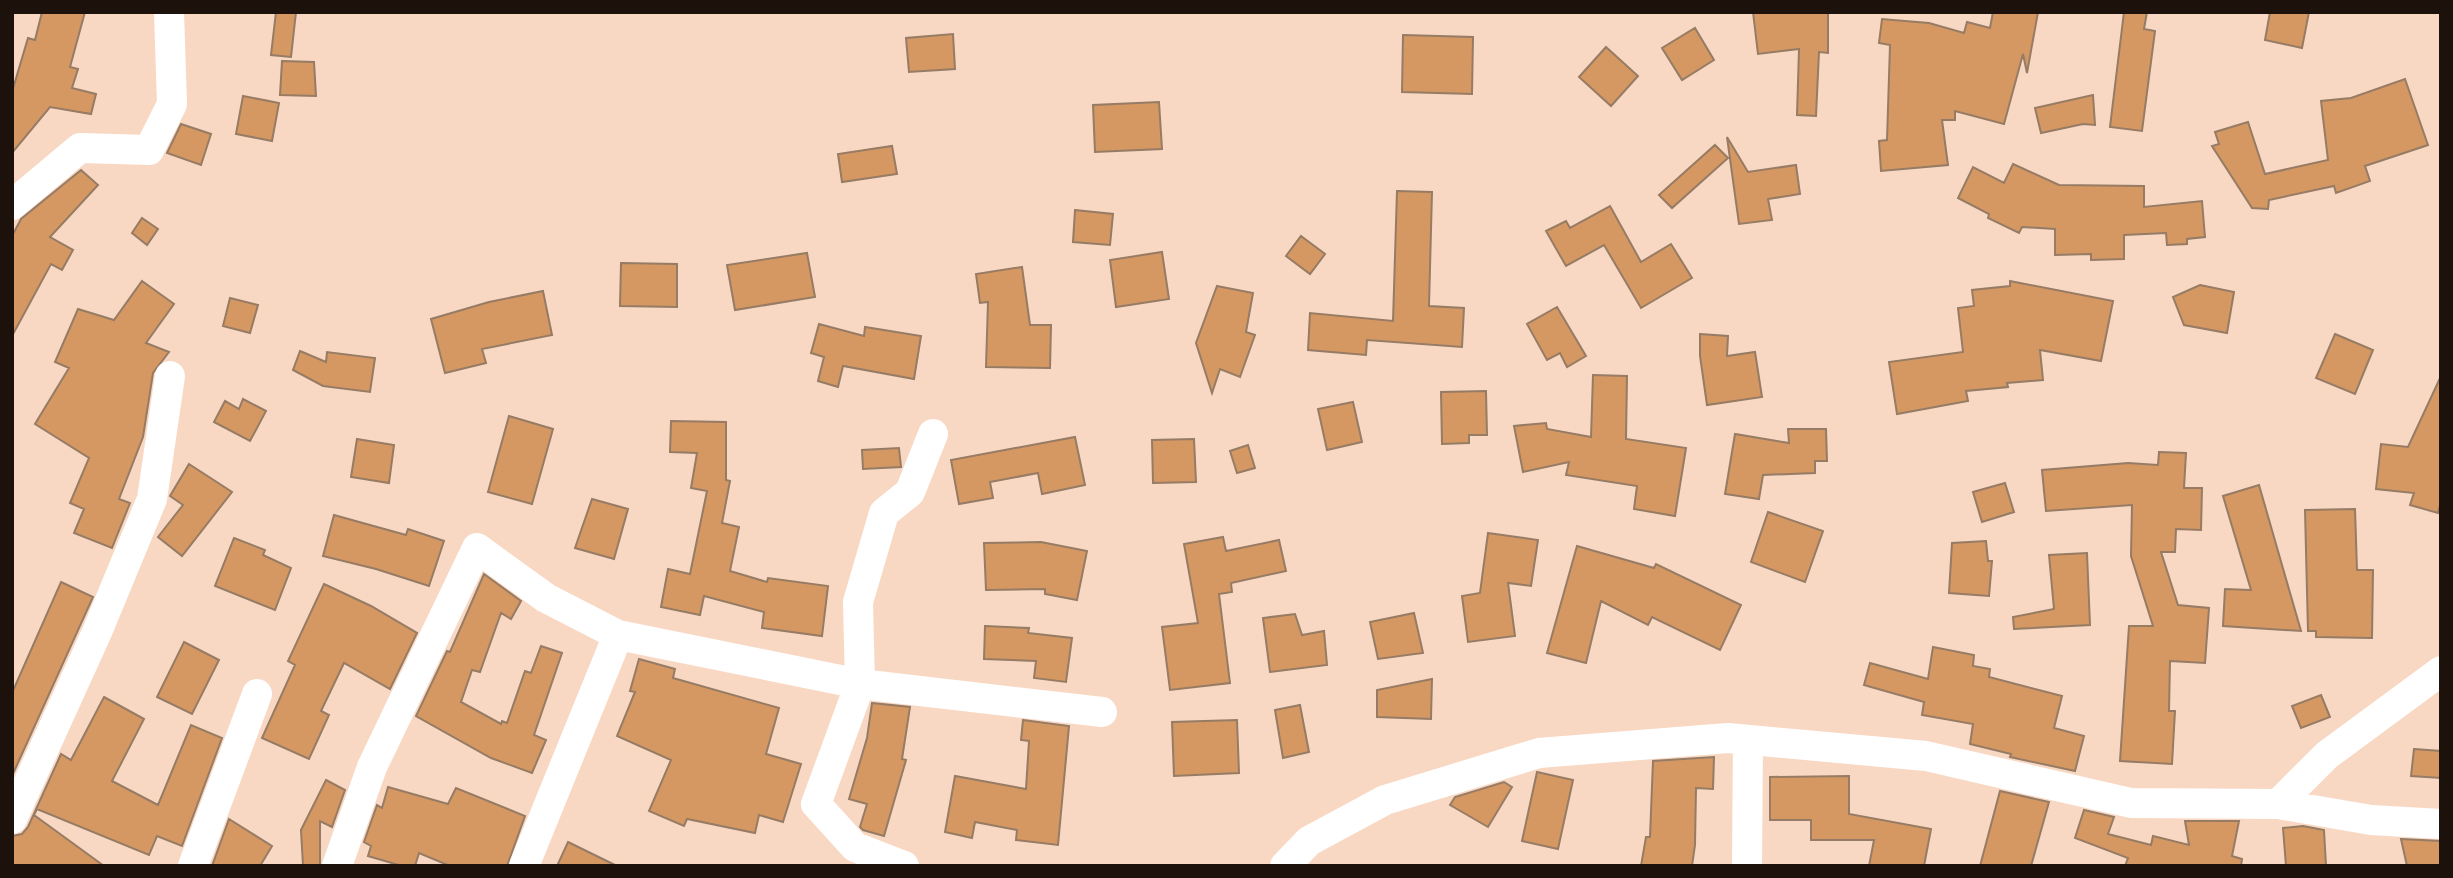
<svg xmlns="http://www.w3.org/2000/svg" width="2453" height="878" font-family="'Noto Serif',serif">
<rect width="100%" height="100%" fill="#f9d8c3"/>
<path fill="#d69862" stroke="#967b65" stroke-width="2" d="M42,12H85L70,67L78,69L72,88L96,94L91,114L50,107L12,153V92L28,38L35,40Z
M276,12H296L291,57L271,55Z
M1753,12H1828V53L1819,52L1816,116L1797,115L1799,49L1758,54Z
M1993,12H2038L2027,73L2023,54L2004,124L1955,111V120H1942L1948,165L1881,171L1879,141L1887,140L1890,45L1879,43L1882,19L1929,23L1964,33L1967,22L1990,28Z
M2124,12H2147L2144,29L2155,31L2142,131L2110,127Z
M2270,12H2309L2302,48L2265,40Z
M1695,28L1714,60L1682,80L1662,48Z
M953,34L955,69L909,72L906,38Z
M1403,35L1473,37L1472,94L1402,92Z
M1606,47L1638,76L1611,106L1579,77Z
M282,61L314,62L316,96L280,95Z
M2405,79L2428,145L2365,166L2370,181L2336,193L2334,186L2269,200L2268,209L2252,208L2212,146L2219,144L2215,132L2248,122L2265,174L2328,160L2321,101L2351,98Z
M2093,95L2095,125L2083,124L2041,133L2035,108Z
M243,96L279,103L272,141L236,134Z
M1159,102L1162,149L1095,152L1093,105Z
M181,124L211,134L201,165L167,153Z
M1727,137L1748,172L1796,165L1800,194L1768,199L1772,220L1739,224Z
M1715,145L1728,158L1672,208L1659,195Z
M892,146L897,174L842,182L838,154Z
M2013,164L2059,185L2144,186V207L2202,201L2205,237L2187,239V244L2167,245L2166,233L2124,235V259L2091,260V254L2055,255V229L2022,227L2019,233L1988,218L1989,214L1958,198L1973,167L2004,183Z
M81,170L98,185L50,237L73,250L62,270L51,264L12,336V236L21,219Z
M1397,191L1432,192L1429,306L1464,308L1462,347L1367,340L1366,355L1308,350L1310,313L1393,321Z
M1610,206L1641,262L1671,244L1692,278L1641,308L1604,245L1566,266L1546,231L1566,221L1570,228Z
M1075,210L1113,214L1110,245L1073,242Z
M142,218L158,229L147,245L132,233Z
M1301,236L1325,254L1310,274L1286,256Z
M1162,252L1169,299L1116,307L1110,260Z
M807,253L815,297L735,310L727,265Z
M621,263L677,264V307L620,306Z
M1022,267L1030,325H1051L1050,368L986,367L988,302L980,303L976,274Z
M142,281L174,304L146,343L169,352L153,373L143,437L119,499L130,503L112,548L74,533L84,509L70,503L89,458L35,424L69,368L55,362L78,309L114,320Z
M2010,281L2113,301L2101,361L2040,350L2043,380L2007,383L2008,387L1966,391L1968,401L1897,414L1889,362L1963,352L1958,308L1974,306L1972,290L2010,286Z
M2200,285L2234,292L2227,333L2184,325L2173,297Z
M1217,286L1253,293L1246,332L1255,335L1240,377L1220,369L1212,393L1196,343Z
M543,291L552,335L482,349L486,363L445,373L431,319L489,302Z
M230,298L258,305L250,333L223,326Z
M1557,307L1586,356L1567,367L1560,353L1547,360L1527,324Z
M819,324L864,336L865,327L921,336L914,379L843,366L838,387L818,381L824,357L811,353Z
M1700,334L1728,336L1727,356L1755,352L1762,397L1707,405L1700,356Z
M2335,334L2373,350L2355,394L2316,378Z
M300,351L326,362L327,352L375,358L370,392L323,386L293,370Z
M1593,375L1627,376L1626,439L1686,448L1675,516L1634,509L1637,486L1566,475L1569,462L1523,472L1514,426L1546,423L1547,429L1591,437Z
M2441,376V501L2438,513L2410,505L2414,493L2376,489L2381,444L2408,447Z
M1486,391L1487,435H1469V443L1442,444L1441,392Z
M243,399L266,411L250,441L214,422L225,401L239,409Z
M1353,402L1362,442L1327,450L1318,409Z
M509,416L553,429L532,504L488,492Z
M671,421L726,422V480L730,481L722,523L739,527L730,571L767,582L768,578L828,586L822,636L762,628L764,612L704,596L700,615L661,607L668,569L690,574L707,491L691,488L697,453L670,452Z
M1788,429H1826L1827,461H1815V473L1763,475L1759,499L1725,494L1735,434L1789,443Z
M1075,437L1085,485L1042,494L1038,473L990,482L993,498L959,504L951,460Z
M357,439L394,445L389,483L351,477Z
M1194,439L1196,482L1153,483L1152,440Z
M1248,445L1255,468L1237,473L1230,451Z
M899,448L901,467L863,469L862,450Z
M2159,452L2186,453L2184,488H2202L2201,530L2176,529L2175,552H2161L2178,605L2209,608L2205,663L2170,661L2169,711H2175L2172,764L2120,761L2129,626H2153L2131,556L2132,505L2046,511L2042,470L2128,463L2158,465Z
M189,464L232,492L182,556L158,537L183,505L170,496Z
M2005,483L2014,512L1982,522L1973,492Z
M2259,485L2301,631L2223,626L2225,589L2251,590L2223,496Z
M592,499L628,509L614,559L575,548Z
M2355,509L2357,570H2373L2372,638L2316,637V631H2308L2305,510Z
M1768,512L1823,531L1805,582L1751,562Z
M334,515L406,535L408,529L444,541L429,586L376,569L323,556Z
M1488,533L1538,540L1531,586L1508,583L1515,636L1468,642L1462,596L1480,593Z
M1223,537L1226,551L1279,540L1286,571L1231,583L1232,592L1219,594L1230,683L1170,690L1162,627L1198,623L1184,544Z
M234,538L265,550L263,555L291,568L275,610L215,586Z
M1986,541L1988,561H1992L1989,596L1949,593L1952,543Z
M1041,542L1087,551L1077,600L1045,594V589L986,590L984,543Z
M1577,546L1654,568L1656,564L1741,605L1720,650L1652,617L1648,625L1601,601L1586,663L1547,653Z
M2087,553L2090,625L2014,629L2013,617L2054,609L2049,555Z
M484,574L521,601L511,619L501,613L480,672L472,670L461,702L501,724L502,721L507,723L525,671L531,673L541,646L562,653L534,735L546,740L532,773L491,758L416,716L447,651L450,652Z
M61,582L93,597L12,776V693Z
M324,584L371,606L417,633L390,689L344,663L321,711L329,715L309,759L262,738L295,665L288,661Z
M1414,613L1423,653L1378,659L1370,622Z
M1295,614L1302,635L1324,631L1327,665L1270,672L1263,618Z
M985,626L1029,628L1028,633L1072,638L1066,682L1034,678L1036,661L984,659Z
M184,642L219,660L192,714L157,697Z
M1933,647L1974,655L1973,666L1990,669L1989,677L2062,696L2054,728L2084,736L2075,771L2010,757L2011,754L1970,744L1973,724L1922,715L1924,702L1864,685L1870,663L1928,679Z
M639,659L675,669L673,678L779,708L766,754L801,764L783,822L759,815L755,833L687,819L684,826L649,811L671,760L617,736L635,692L630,691Z
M1432,679L1431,719L1377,717V690Z
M2321,695L2330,717L2301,728L2292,706Z
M104,697L144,719L112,781L158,805L191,725L222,738L182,846L157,836L149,855L37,809L34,815L104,866H12V836L22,834L28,827L61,754L71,760Z
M872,703L910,707L902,759L906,760L884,836L863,830L860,827L867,804L849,799L867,738Z
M1300,705L1309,752L1283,758L1275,710Z
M1023,720L1069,726L1058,845L1016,840L1017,830L975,822L972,838L945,832L955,776L1026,789L1029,741L1021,740Z
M1237,720L1239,773L1174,776L1172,722Z
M2414,749L2441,751V778L2411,776Z
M1714,757L1713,789L1696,788L1695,845L1692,866H1641L1646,837H1650L1653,761Z
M1537,772L1573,780L1558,849L1522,841Z
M1849,776V814L1931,829L1924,866H1869L1874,840H1811V820H1770V777Z
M326,780L345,790L332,827L320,821V866H303L301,830Z
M1504,782L1512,787L1488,827L1450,805L1455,797Z
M388,787L448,804L456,788L525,816L507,866H450L419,853L415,866H402L368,856L371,846L364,842L377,805L382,808Z
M2000,791L2049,802L2031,866H1980Z
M2084,810L2114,817L2108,834L2151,845L2153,836L2189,845L2185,821H2239L2232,856L2242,859L2241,866H2125L2128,858L2075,838Z
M229,819L272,846L260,866H212Z
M2303,826L2324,830L2326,866H2286L2283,828Z
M2401,839L2441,841V866H2407Z
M568,842L617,866H557Z"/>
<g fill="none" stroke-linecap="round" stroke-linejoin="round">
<path stroke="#fff" stroke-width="30" d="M12,205L80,148L149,150L172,104L169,12
M2278,804L2371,820L2441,824
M12,819L97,632L152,499L170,376
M193,866L257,694
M337,866L372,767L477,548L546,598L618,635L860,684L1102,712
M524,866L618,635
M904,866L855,847L816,804L860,684L858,602L884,513L910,492L933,434
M1285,866L1309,841L1385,800L1539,753L1728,738L1926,756L2131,803L2278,804L2327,755L2441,671
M1747,866L1748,740"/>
</g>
<rect width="2453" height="878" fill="none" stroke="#1d120b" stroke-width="28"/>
</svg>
